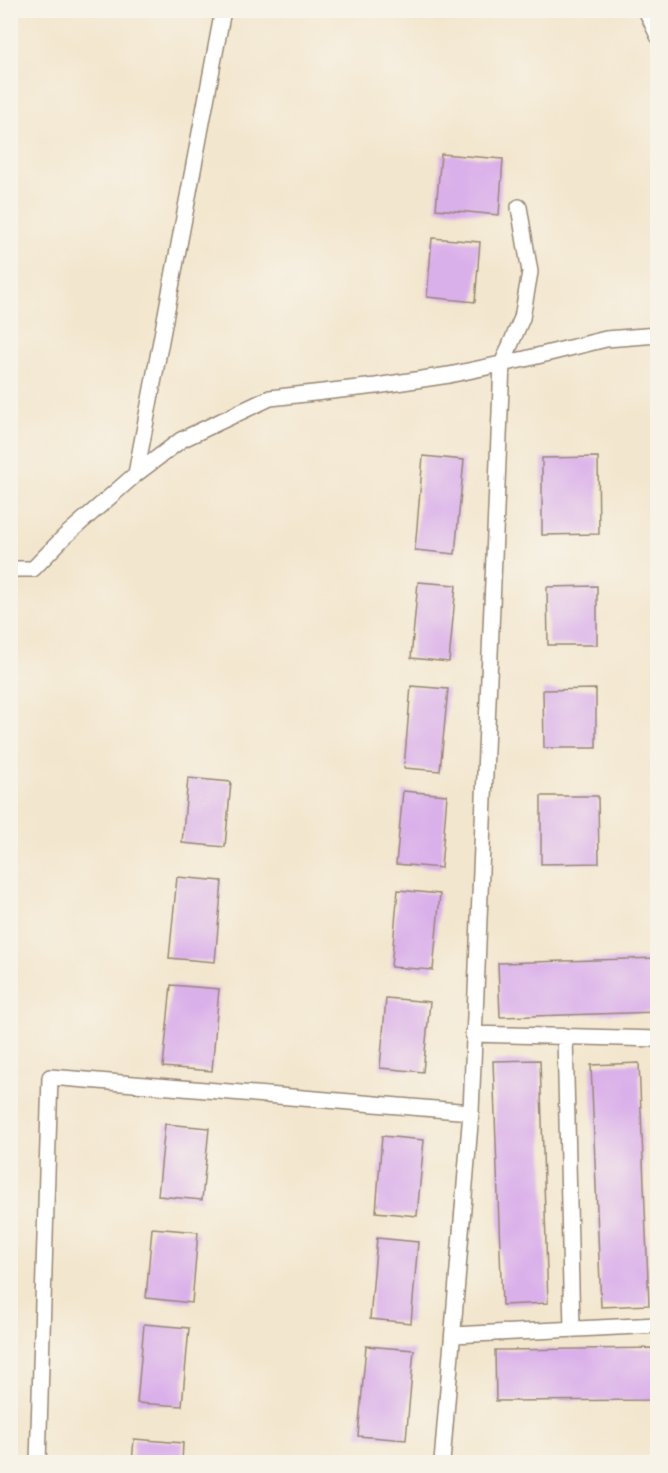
<svg xmlns="http://www.w3.org/2000/svg" width="668" height="1473" font-family="Vollkorn,serif">
<rect width="100%" height="100%" fill="#f7f3e8"/>
<filter id="ink" filterUnits="userSpaceOnUse"><feTurbulence type="fractalNoise" baseFrequency=".0167" numOctaves="2"/><feDisplacementMap in="SourceGraphic" scale="12" xChannelSelector="R" yChannelSelector="G"/><feConvolveMatrix kernelMatrix="1 2 1 2 8 2 1 2 1" color-interpolation-filters="sRGB"/></filter>
<filter id="wash" filterUnits="userSpaceOnUse"><feTurbulence type="fractalNoise" baseFrequency=".008" numOctaves="4" result="noise"/><feDisplacementMap in="SourceGraphic" scale="24" xChannelSelector="R" yChannelSelector="G"/><feGaussianBlur stdDeviation="1.35" result="paint"/><feColorMatrix in="noise" values="0 0 0 0 0 0 0 0 0 0 0 0 0 0 0 0 0 1.4 0 .05"/><feComposite in="paint" operator="in"/></filter>
<g filter="url(#wash)">
<rect width="100%" height="100%" fill="#f3e6ce"/>
<g id="blocks">
<path fill="#dab0ea" d="M441,154L503,159L499,215L436,209Z
M432,238L480,242L475,302L427,297Z
M423,456L464,460L455,554L415,550Z
M598,457L599,534L542,535V458Z
M418,582L456,585L449,662L411,658Z
M597,586V645H548L547,587Z
M411,686L448,689L440,771L404,768Z
M596,689V748H544L543,690Z
M188,778L231,782L225,847L182,843Z
M403,791L447,795L441,868L396,864Z
M541,796H598L599,863L541,864Z
M177,877L222,881L215,962L169,958Z
M398,890L440,894L433,970L391,967Z
M658,958V1012L500,1017L498,963Z
M171,985L219,989L212,1071L163,1067Z
M386,998L430,1002L423,1072L380,1068Z
M540,1060L548,1303L502,1305L493,1061Z
M639,1063L649,1305L601,1307L591,1065Z
M165,1124L209,1128L202,1200L158,1196Z
M382,1136L424,1140L417,1216L376,1212Z
M152,1228L198,1232L192,1303L146,1298Z
M377,1238L418,1242L411,1323L370,1319Z
M144,1324L189,1328L182,1406L137,1403Z
M366,1346L414,1350L406,1440L358,1436Z
M658,1348V1400L496,1401L495,1350Z
M134,1439L183,1443L182,1462H132Z
M362,1457L408,1461V1462H361Z"/>
</g>
</g>
<g filter="url(#ink)">
<use href="#blocks" fill-opacity="0" stroke="#978876" stroke-width="1.5"/>
<g fill="none" stroke-linecap="round" stroke-linejoin="round">
<g stroke="#978876" stroke-width="18">
<path id="lane" d="M646,10L658,36
M136,474L223,10
M10,569H33L64,537L136,474L181,440L270,398L376,386L449,375L525,359L606,339L658,335
M473,1034L658,1039
M565,1036L572,1329
M453,1335L658,1325
M38,1462L50,1077L471,1112
M442,1462L471,1112L502,364L522,318L530,272L519,207"/>
</g>
<use href="#lane" stroke="#fff" stroke-width="15"/>
</g>
</g>
<rect width="668" height="1473" fill="none" stroke="#f7f3e8" stroke-width="36"/>
</svg>
